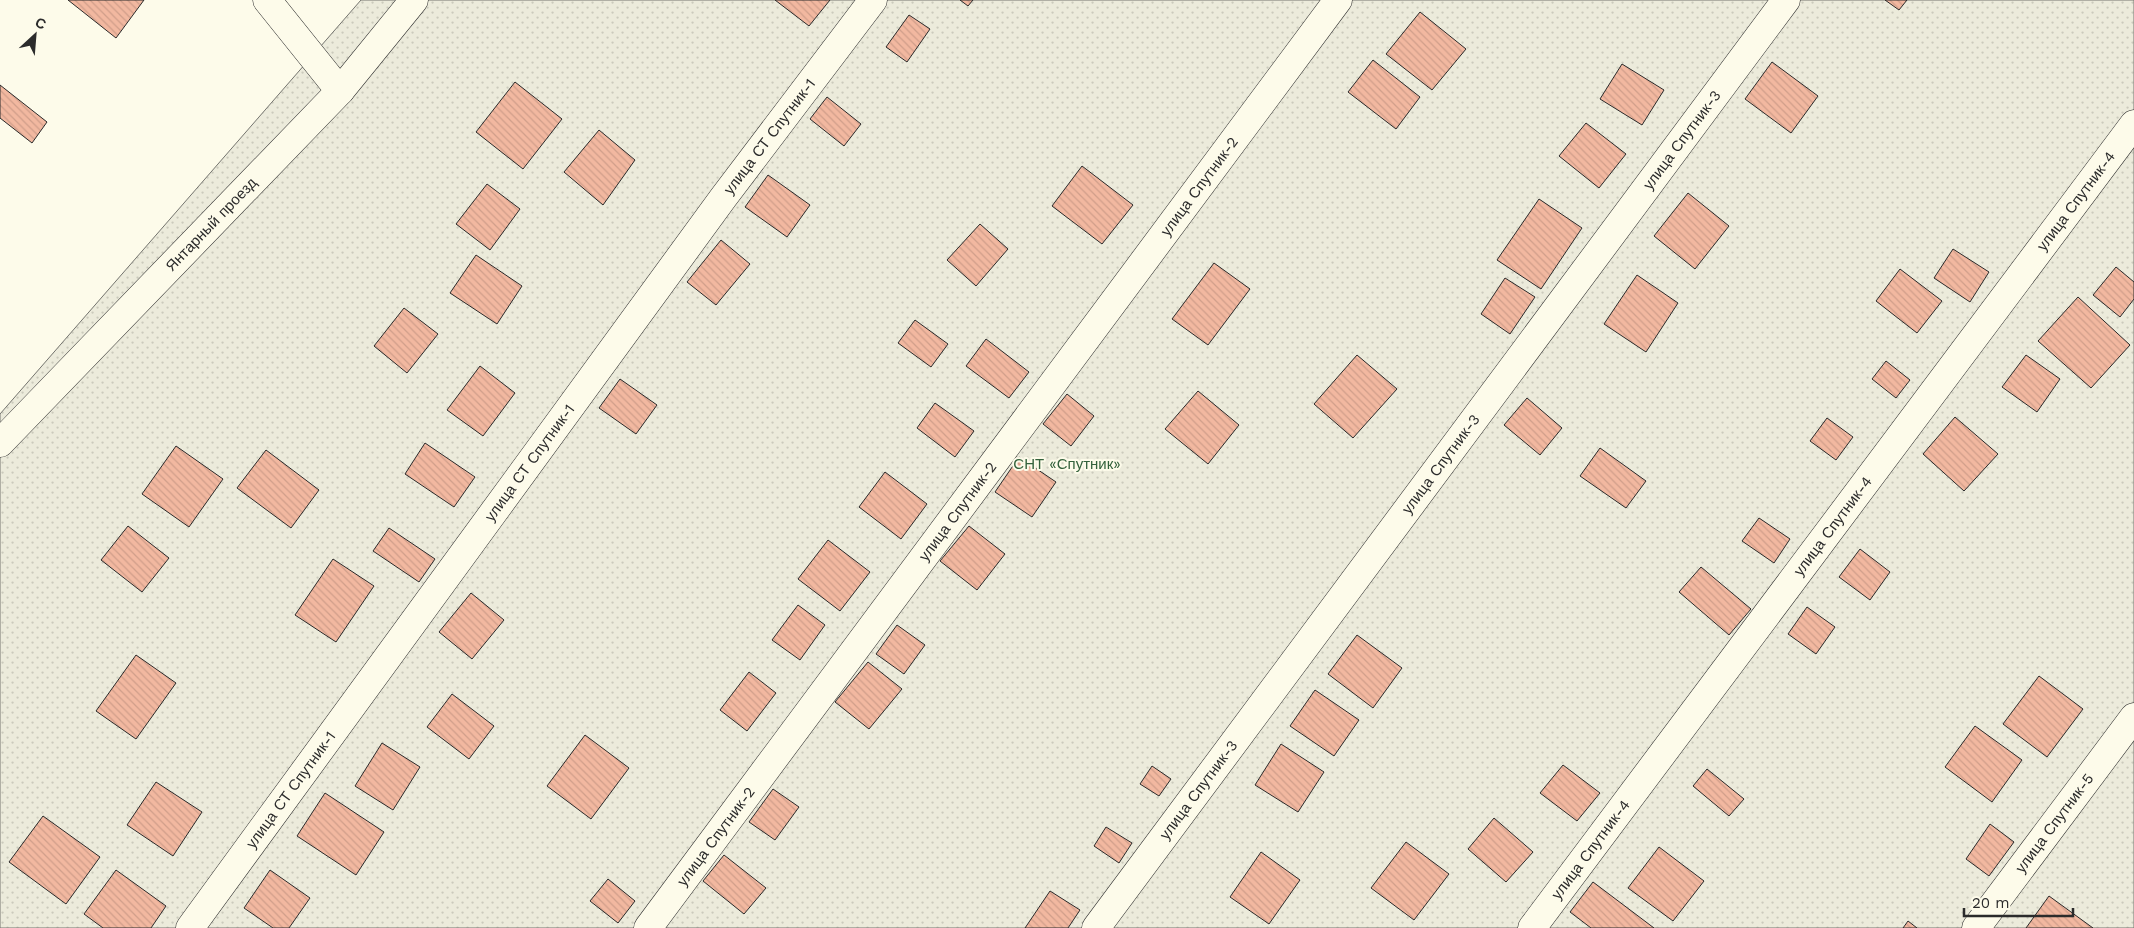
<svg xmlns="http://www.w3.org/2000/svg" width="2134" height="928" font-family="'Work Sans',sans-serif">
<defs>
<pattern id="garden-dots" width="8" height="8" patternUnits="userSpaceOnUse" patternTransform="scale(1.25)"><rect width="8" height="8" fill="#ecebdb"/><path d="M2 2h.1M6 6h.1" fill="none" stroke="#cbcabc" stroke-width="1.8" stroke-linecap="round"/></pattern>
<pattern id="building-back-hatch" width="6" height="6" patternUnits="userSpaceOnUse" patternTransform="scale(1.25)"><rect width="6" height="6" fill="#f2b8a0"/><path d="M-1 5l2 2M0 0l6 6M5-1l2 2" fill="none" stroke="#d09e8a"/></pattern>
</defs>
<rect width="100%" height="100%" fill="#fdfbea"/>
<path fill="url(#garden-dots)" stroke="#74746e" d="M361,0H2134V928H0V414Z"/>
<path fill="url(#building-back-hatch)" stroke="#2b2b2b" d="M68,0H144L116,38Z
M775,0H830L809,26Z
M960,0H973L968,6Z
M1885,0H1907L1899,10Z
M1420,12L1466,49L1432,90L1386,54Z
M909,15L930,29L907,62L886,47Z
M1373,60L1420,97L1396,129L1348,92Z
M1772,62L1818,96L1791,133L1745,99Z
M1622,64L1664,90L1642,125L1600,99Z
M515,82L562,119L523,169L476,132Z
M0,85L47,122L32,143L0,118Z
M827,97L861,124L844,146L810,119Z
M1586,123L1626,154L1599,188L1559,156Z
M599,130L635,160L603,205L564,172Z
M1082,166L1133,205L1102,244L1052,206Z
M768,175L810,205L787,237L745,207Z
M487,184L520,209L490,250L456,224Z
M1688,193L1729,226L1695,269L1654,236Z
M1539,199L1582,228L1541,289L1497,260Z
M980,224L1008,249L976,286L947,260Z
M721,240L750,264L716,305L687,282Z
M1953,249L1989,272L1970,302L1934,278Z
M476,255L522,286L497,324L450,293Z
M1214,263L1250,289L1208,345L1172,319Z
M2116,267L2134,282V299L2120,317L2093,295Z
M1900,269L1942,301L1917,333L1876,301Z
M1637,275L1678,303L1646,352L1604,324Z
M1505,278L1535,297L1510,334L1481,314Z
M2078,297L2130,345L2091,388L2038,341Z
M404,308L438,334L407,373L374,346Z
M915,320L948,344L931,367L898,343Z
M986,339L1029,372L1009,398L966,366Z
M1357,355L1397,389L1353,438L1314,404Z
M2026,355L2060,379L2037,412L2002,387Z
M1886,361L1910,380L1896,398L1872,379Z
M480,366L515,393L483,436L447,410Z
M620,379L657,405L636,434L599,408Z
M1198,391L1239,425L1208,464L1165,429Z
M1067,394L1094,416L1071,446L1043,424Z
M1527,398L1562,428L1540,455L1504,425Z
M935,403L974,431L955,457L917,428Z
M1955,417L1998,454L1964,491L1923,454Z
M1827,418L1853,437L1836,460L1810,441Z
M425,443L475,477L454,507L405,474Z
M176,446L223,479L189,527L142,494Z
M1600,448L1646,481L1626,508L1580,476Z
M266,450L319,490L291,528L237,488Z
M1019,457L1056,482L1032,517L995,492Z
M885,472L927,504L901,539L859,507Z
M1759,518L1790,539L1774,563L1742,541Z
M128,526L169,558L142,592L101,560Z
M969,526L1005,554L977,590L940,561Z
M389,528L435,559L419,582L373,551Z
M828,540L870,572L840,611L798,579Z
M1860,549L1890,572L1870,600L1839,577Z
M333,559L374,586L336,642L295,615Z
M1701,567L1751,609L1729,635L1679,592Z
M471,593L504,620L472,659L439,632Z
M798,605L825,625L800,660L772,640Z
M1807,607L1835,627L1816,654L1788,634Z
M897,625L925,645L904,674L876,654Z
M1357,635L1402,668L1373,708L1328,674Z
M136,655L176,683L136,739L96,711Z
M868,662L902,689L869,729L835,702Z
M749,672L776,693L747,731L720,710Z
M2039,676L2083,709L2047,757L2003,724Z
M1315,690L1359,720L1334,756L1290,726Z
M452,694L494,726L469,759L427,727Z
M1975,726L2022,760L1992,802L1945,767Z
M585,735L629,768L591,819L547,786Z
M382,743L420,767L393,810L355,786Z
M1281,744L1324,772L1298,812L1255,785Z
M1563,765L1600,793L1577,821L1540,793Z
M1152,766L1171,779L1159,796L1140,784Z
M1707,769L1744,799L1729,816L1693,786Z
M156,782L202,812L173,856L127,825Z
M773,789L799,807L775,840L749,822Z
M325,793L384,832L356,875L297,836Z
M43,816L100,857L66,904L9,862Z
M1494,818L1533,852L1506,882L1468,849Z
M1990,824L2014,842L1989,876L1966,859Z
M1106,827L1132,843L1119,863L1094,846Z
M1406,842L1449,874L1414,920L1371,888Z
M1659,847L1704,881L1673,921L1628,888Z
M1261,852L1300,880L1269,924L1230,897Z
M724,855L766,888L744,914L703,881Z
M116,870L166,906L151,928H103L84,914Z
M270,870L310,898L289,928H273L244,908Z
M608,879L635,901L618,923L590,901Z
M1593,882L1654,928H1591L1570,912Z
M1050,891L1080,910L1068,928H1025Z
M2049,896L2093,928H2026Z
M1908,921L1917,928H1903Z"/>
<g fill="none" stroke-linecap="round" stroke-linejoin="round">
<g stroke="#2b2b2b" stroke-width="29">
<g id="minor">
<path d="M267,0L340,91"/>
<path id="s1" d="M0,443L340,91L414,0"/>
<path id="s2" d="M190,928L723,198L873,0"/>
<path id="s3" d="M648,928L1338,0"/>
<path id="s4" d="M1096,928L1786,0"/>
<path id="s5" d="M1532,928L2134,124"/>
<path id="s6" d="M1976,928L2134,717"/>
</g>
</g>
<use href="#minor" stroke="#fdfbea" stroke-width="28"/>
</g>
<g text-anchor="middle" stroke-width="4" stroke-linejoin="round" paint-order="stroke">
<g font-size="15" fill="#2b2b2b" stroke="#fdfbea">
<text dy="5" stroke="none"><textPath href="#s2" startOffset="981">улица СТ Спутник-1</textPath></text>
<text dy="5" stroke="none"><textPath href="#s4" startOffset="982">улица Спутник-3</textPath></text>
<text dy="5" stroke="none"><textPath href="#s3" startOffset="924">улица Спутник-2</textPath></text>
<text dy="5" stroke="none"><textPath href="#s5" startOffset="908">улица Спутник-4</textPath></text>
<text dy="5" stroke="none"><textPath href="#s1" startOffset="304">Янтарный проезд</textPath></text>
<text dy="5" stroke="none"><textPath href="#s2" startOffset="576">улица СТ Спутник-1</textPath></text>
<text dy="5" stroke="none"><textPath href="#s4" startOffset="578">улица Спутник-3</textPath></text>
<text dy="5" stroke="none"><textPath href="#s3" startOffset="519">улица Спутник-2</textPath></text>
<text dy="5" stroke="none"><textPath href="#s5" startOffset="502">улица Спутник-4</textPath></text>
<text dy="5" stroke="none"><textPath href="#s4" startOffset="172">улица Спутник-3</textPath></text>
<text dy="5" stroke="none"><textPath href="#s2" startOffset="171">улица СТ Спутник-1</textPath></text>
<text dy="5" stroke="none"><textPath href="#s6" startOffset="131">улица Спутник-5</textPath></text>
<text dy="5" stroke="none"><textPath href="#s3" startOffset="114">улица Спутник-2</textPath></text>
<text dy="5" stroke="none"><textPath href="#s5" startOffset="98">улица Спутник-4</textPath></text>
</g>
<g font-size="15" fill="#34623c" stroke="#fdfbea">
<text x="1067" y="469">СНТ «Спутник»</text>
</g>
</g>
<g transform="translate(35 35) rotate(26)" stroke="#fdfbea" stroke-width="4" paint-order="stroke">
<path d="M0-4L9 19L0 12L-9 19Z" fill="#2b2b2b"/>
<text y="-8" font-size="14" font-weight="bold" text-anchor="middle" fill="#2b2b2b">С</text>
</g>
<path d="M1964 908v8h109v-8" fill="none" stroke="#2b2b2b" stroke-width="2.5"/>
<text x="1972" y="908" font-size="15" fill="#2b2b2b" stroke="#fdfbea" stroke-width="4" paint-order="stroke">20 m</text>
</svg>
